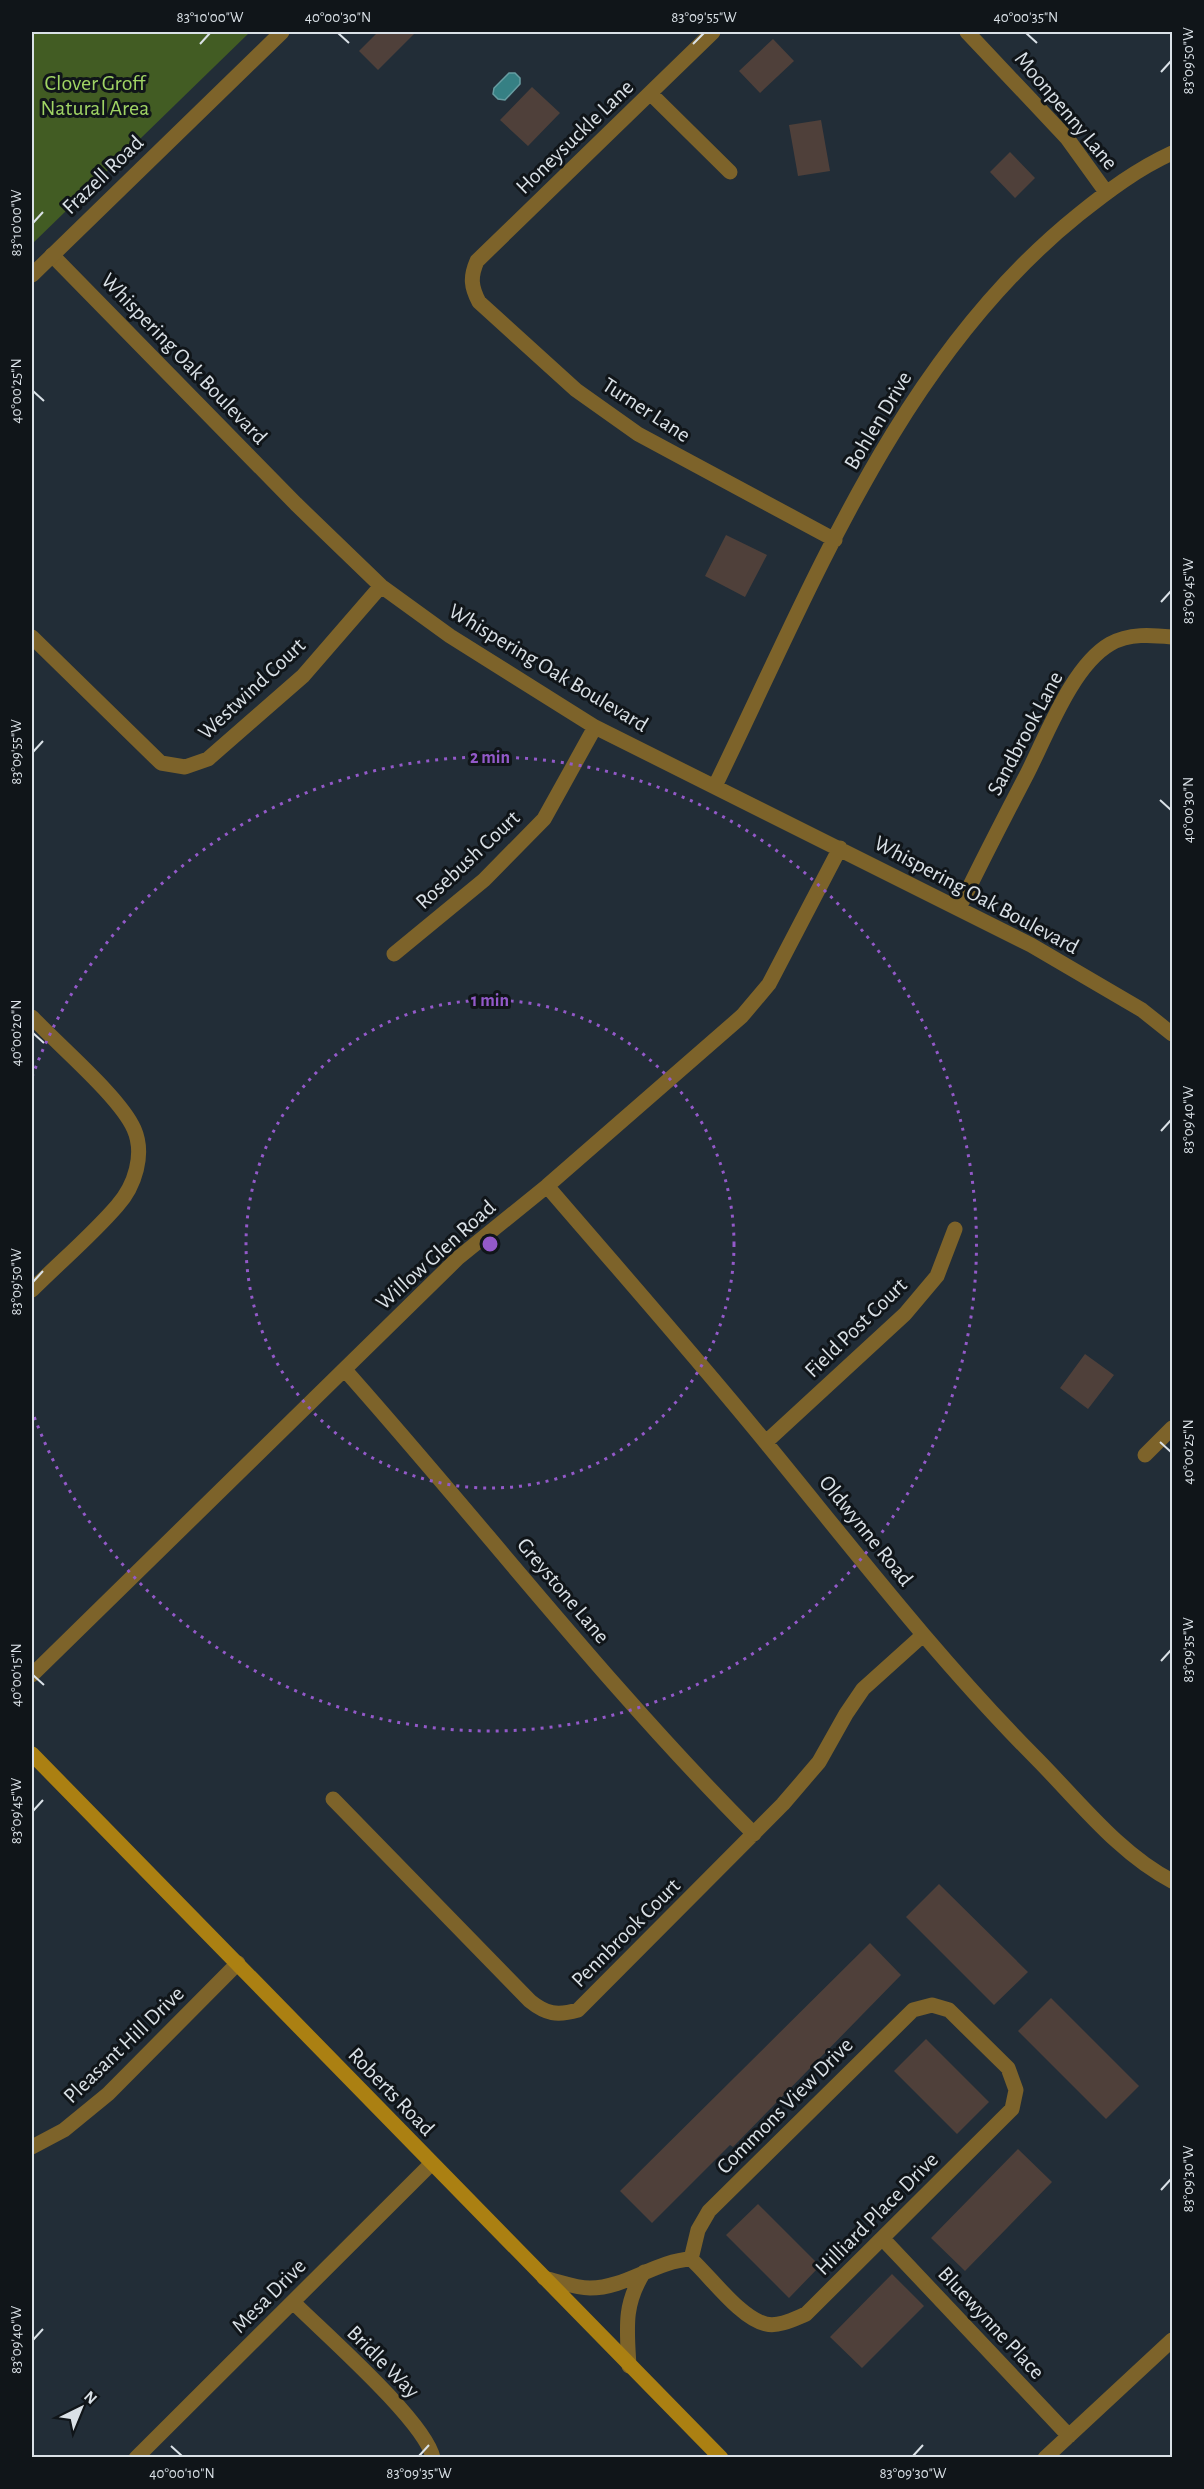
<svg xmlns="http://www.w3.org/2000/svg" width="1204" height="2489" font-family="'Alegreya Sans',sans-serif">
<rect width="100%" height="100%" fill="#222d37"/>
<path fill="#425c23" d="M32,32H250L32,244Z"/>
<path fill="#368084" stroke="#679da2" stroke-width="1.5" d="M509,73H515L520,78V84L505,100L498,99L493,94L494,88Z"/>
<path fill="#4f403a" d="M378,32H416L378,70L359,51Z
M773,39L794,61L760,93L739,71Z
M532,87L560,113L528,146L500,120Z
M821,120L830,171L798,176L789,125Z
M1010,152L1035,178L1015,198L990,172Z
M726,535L767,555L745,597L705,576Z
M1085,1354L1114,1375L1088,1409L1060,1388Z
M939,1884L1028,1972L994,2005L906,1917Z
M870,1943L901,1975L733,2147L730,2145L652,2223L620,2191Z
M1051,1998L1139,2086L1106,2119L1018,2031Z
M926,2039L989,2102L957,2134L894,2071Z
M1018,2149L1052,2182L965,2271L931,2238Z
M758,2204L820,2266L789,2298L726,2235Z
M892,2274L924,2306L862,2368L830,2337Z"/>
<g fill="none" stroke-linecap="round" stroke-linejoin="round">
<path stroke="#7d632a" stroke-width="15" d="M713,32L477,261C470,277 471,287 479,302L576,390L638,434L835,540
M967,32L1067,138L1106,192
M651,94L730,172
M52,255L296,504L381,586L450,636L595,727L1031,945L1142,1010L1172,1034
M32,637L161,763L185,767L208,759L303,676L381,586
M715,786C813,585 899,359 1078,215C1108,191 1137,169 1172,153
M959,908C981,863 1004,818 1027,774C1047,735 1072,666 1110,644C1129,633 1152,635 1172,637
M394,954L484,880L544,819L595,727
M32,1017C58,1045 120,1097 134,1129C145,1154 135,1186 117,1206C91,1236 60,1262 32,1290
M547,1186C621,1272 696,1357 767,1444C854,1550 937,1658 1034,1756C1077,1799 1118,1853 1172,1881
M345,1370C482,1524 608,1688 754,1834
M766,1442L905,1314L937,1276L955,1229
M1145,1455L1172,1428
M32,1675L458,1258L547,1186L742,1016L769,984L840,848
M333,1799L530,2001C546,2014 557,2016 578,2010L783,1804L819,1762L846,1714L863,1689L923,1635
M32,2147L64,2130L108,2094L238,1963
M883,2239L1069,2436
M544,2278C558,2281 575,2288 590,2288C626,2288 655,2261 691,2259C710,2276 741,2319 766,2324C779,2327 794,2319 806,2314L1012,2109L1016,2090L1008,2068L949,2010L932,2005L913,2010L709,2211L698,2230L691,2259
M293,2302C323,2332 426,2422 433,2458
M629,2366C627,2329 623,2305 644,2272
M136,2458L431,2164
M1045,2458L1172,2340"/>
<path stroke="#7d632a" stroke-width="15" d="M32,275L282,32"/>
<path stroke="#ab8012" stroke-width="15" d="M32,1754L721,2458"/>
</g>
<path fill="none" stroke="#dae1e7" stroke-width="2" d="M338,33L349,43M1026,33L1037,43M200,44L210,33M693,44L704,33M1161,72L1171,61M33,223L43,212M33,391L44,401M1161,602L1171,591M33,752L43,741M1160,800L1171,810M33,1033L44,1043M1161,1131L1171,1120M33,1282L43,1271M1160,1442L1171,1452M1161,1661L1171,1650M33,1675L44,1685M33,1811L43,1800M1161,2190L1171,2179M33,2340L43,2329M171,2446L182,2456M419,2456L429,2445M913,2456L923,2445"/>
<g fill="none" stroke="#9359c9" stroke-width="3" stroke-dasharray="3 6">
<circle cx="490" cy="1244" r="244"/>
<path d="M32 1077A487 487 0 1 1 32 1411"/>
</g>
<g text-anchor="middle" stroke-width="6" stroke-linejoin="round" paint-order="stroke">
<g font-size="22" fill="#a0d464" stroke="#101519">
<text x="95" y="90">Clover Groff<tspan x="95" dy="25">Natural Area</tspan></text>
</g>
<g font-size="22" fill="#dae1e7" stroke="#101519">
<text transform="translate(1067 110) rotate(50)" y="8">Moonpenny Lane</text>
<text transform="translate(574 136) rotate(-44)" y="8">Honeysuckle Lane</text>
<text transform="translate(102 174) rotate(-44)" y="8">Frazell Road</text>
<text transform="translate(185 358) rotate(46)" y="8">Whispering Oak Boulevard</text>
<text transform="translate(647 409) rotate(33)" y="8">Turner Lane</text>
<text transform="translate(877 420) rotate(-59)" y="8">Bohlen Drive</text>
<text transform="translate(549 667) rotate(31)" y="8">Whispering Oak Boulevard</text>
<text transform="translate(251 688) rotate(-43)" y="8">Westwind Court</text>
<text transform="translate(1024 733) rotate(-62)" y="8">Sandbrook Lane</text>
<text transform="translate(467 859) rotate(-43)" y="8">Rosebush Court</text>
<text transform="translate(977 894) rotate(28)" y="8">Whispering Oak Boulevard</text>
<text transform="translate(435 1254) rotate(-42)" y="8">Willow Glen Road</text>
<text transform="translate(855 1327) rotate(-44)" y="8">Field Post Court</text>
<text transform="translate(867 1530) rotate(51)" y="8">Oldwynne Road</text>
<text transform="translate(564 1590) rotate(50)" y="8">Greystone Lane</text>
<text transform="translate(625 1932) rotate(-45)" y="8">Pennbrook Court</text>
<text transform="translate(123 2044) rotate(-44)" y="8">Pleasant Hill Drive</text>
<text transform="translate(392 2091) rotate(46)" y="8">Roberts Road</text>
<text transform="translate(784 2105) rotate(-45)" y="8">Commons View Drive</text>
<text transform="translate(876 2213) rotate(-45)" y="8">Hilliard Place Drive</text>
<text transform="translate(268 2295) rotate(-45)" y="8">Mesa Drive</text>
<text transform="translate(992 2322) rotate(47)" y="8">Bluewynne Place</text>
<text transform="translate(384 2361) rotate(45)" y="8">Bridle Way</text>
</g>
</g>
<circle cx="490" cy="1244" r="9" fill="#9359c9" stroke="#101519" stroke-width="3"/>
<g font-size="18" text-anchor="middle" font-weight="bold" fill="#9359c9" stroke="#101519" stroke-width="6" stroke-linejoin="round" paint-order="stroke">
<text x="490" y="763">2 min</text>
<text x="490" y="1006">1 min</text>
</g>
<rect width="1204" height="2489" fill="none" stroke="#101519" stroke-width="66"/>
<g transform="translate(81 2408) rotate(43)" stroke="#101519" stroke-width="4.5" paint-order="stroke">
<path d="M0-4.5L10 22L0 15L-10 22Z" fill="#dae1e7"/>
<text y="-9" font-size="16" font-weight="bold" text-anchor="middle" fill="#dae1e7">N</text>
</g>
<rect x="33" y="33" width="1138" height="2423" fill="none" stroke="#dae1e7" stroke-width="2"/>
<g font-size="15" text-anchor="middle" fill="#dae1e7">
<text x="210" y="22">83°10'00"W</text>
<text x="338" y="22">40°00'30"N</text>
<text x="704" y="22">83°09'55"W</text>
<text x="1026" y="22">40°00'35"N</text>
<text transform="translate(1188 61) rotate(-90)" y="5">83°09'50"W</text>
<text transform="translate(16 223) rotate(-90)" y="5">83°10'00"W</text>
<text transform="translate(16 391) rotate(-90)" y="5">40°00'25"N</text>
<text transform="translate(1188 591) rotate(-90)" y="5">83°09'45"W</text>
<text transform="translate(16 752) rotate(-90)" y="5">83°09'55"W</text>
<text transform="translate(1188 810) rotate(-90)" y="5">40°00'30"N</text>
<text transform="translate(16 1033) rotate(-90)" y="5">40°00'20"N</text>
<text transform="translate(1188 1120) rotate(-90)" y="5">83°09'40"W</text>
<text transform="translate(16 1282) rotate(-90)" y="5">83°09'50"W</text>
<text transform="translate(1188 1452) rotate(-90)" y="5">40°00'25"N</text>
<text transform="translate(1188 1650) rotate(-90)" y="5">83°09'35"W</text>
<text transform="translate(16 1675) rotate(-90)" y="5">40°00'15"N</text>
<text transform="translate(16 1811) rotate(-90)" y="5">83°09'45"W</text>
<text transform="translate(1188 2179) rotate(-90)" y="5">83°09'30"W</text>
<text transform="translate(16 2340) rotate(-90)" y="5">83°09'40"W</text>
<text x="182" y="2478">40°00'10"N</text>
<text x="419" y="2478">83°09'35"W</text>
<text x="913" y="2478">83°09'30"W</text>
</g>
</svg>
